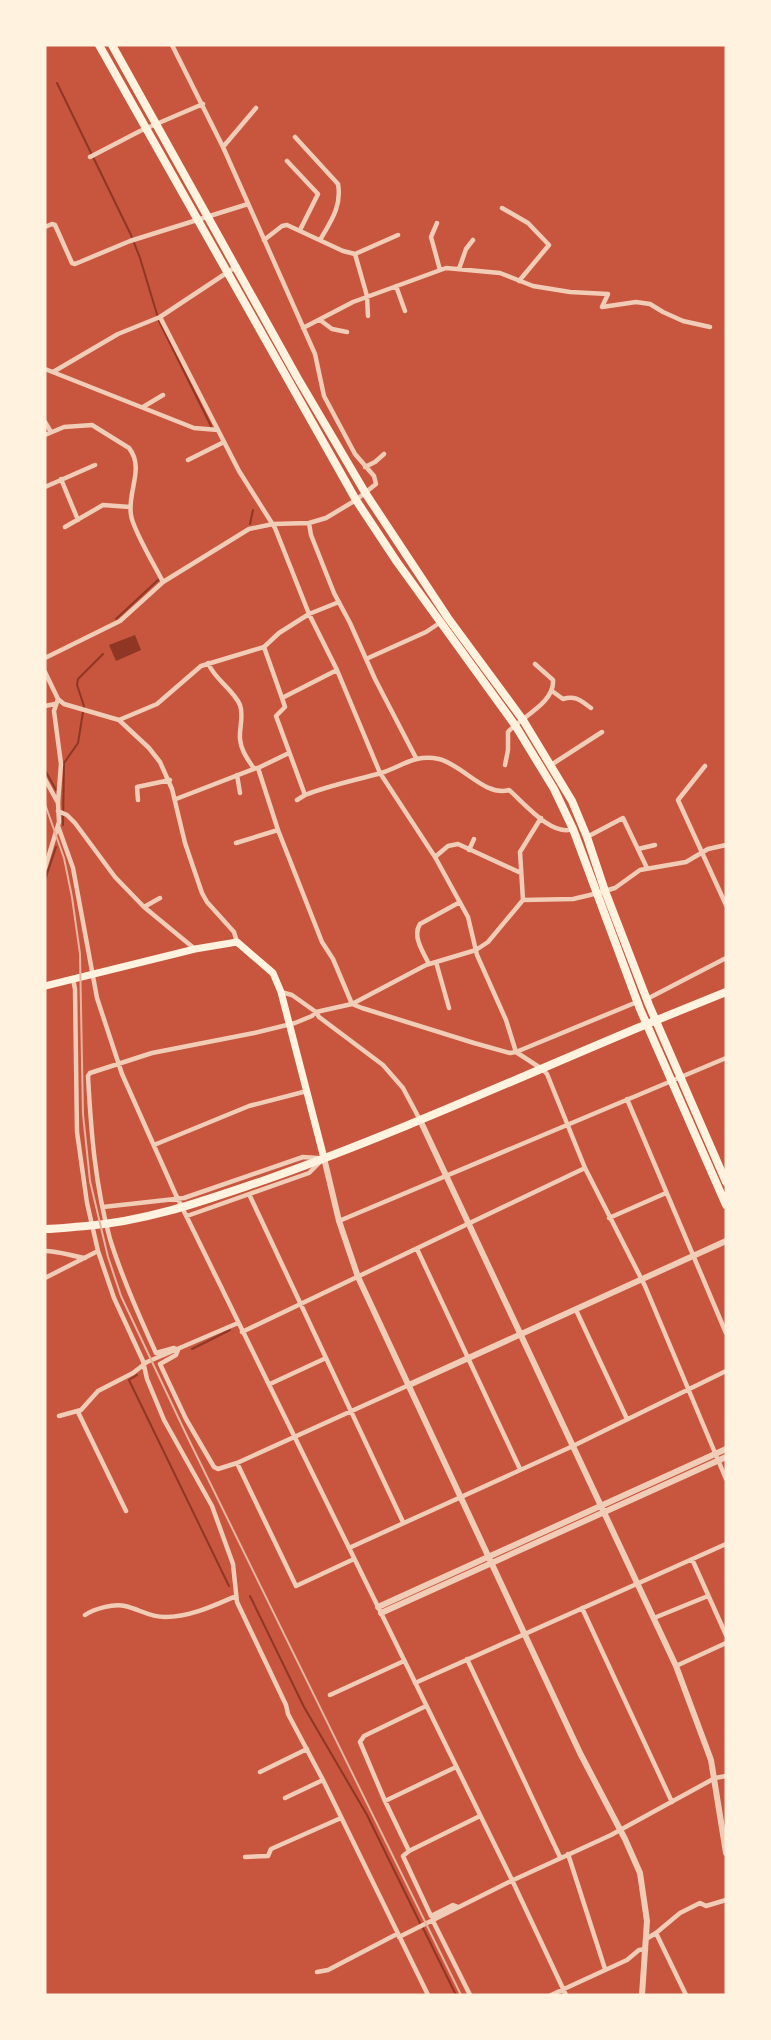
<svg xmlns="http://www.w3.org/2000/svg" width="771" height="2040" font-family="'Open Sans',sans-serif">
<rect width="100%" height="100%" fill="#c8553d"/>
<path fill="#8f3625" d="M135,635L141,650L116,661L109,645Z"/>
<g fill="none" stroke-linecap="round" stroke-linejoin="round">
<path stroke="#8f3625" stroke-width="2" d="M57,83L131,235L140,258L159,321L211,426
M250,524L253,510
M116,619L158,580
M45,770L56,790
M63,825L64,763L78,743L84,706L77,685L78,679L103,654
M45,880L56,847
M192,1349L230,1330
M137,1375L129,1380L229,1586
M250,1596L304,1707L367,1815L420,1923
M423,1928L456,1995"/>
<path stroke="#f1ccb7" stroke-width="4.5" d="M295,137L338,184C342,206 331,221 320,240
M223,147L256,108
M90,157L140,131L203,104
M287,161L318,194L300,230
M502,208L528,223L549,245L519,281
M437,223L431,237L440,270
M45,227L52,224L55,225L72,263L75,264L130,241L248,204
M264,240L282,226L287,225L343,251L355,254L367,296L368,316
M355,254L398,235
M459,269L466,249L473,240
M396,286L405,311
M160,317L239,471L275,528L309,614L337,670L380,773L435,857L468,917L477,955L506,1020L516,1052L637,1002
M320,320L332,329L347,332
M303,328L353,302L446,268L500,273L533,286L570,292L608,294L602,307L636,302L650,304L663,312L683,321L710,327
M45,369L194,428L218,430
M53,372L118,334L160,317L237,266
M143,407L163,395
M45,422L51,432
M45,435L64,427L92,425L129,448C145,468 127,492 131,515C133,530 155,566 163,582
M188,460L224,442
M365,467L375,462L384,454
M61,479L78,520
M45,487L95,465
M309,523L311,535L334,593L350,623L375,679L416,758
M65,527L103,505L130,507
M264,647L282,698
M45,658L120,621L163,582L249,529L273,524L309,523L326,518L356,500L376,484L374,476L355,454L324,396L315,354L223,147L172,45
M366,659L426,632L441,622
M208,663C215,680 233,689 240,705C244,716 239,728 240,739C241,751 248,759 254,769
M337,670L282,698L285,707L276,716L305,795C330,785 356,780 381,773C403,766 414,754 439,759C463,765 485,797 509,790C524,803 552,837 573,829
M45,672L58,699L64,704L119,720L149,748L160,762L172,789L185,843L202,893L207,902L234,932L237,942
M552,691L563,699C576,695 581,701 591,708
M45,706L55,704
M119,720L157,704L201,666L264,647L279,633L309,614L339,602
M289,753L258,768L278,830L322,942L333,959L352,1004L426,965L476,950L488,942L523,900L573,899L590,895L615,888L640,870L686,862L708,849L726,845
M505,765L508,750V732C521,717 555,703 553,680L535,664
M551,765L602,732
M705,766L678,800L726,905
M237,775L240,793
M45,779L58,803
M176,799L256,768
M138,800L137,787L170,780
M297,800L305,795
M58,811L67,815L75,823L115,877L144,907L195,949
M58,826L73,868L97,998L122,1074L175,1193L512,1880L566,1995
M587,837L623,818L647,868
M236,843L278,830
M638,849L655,845
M469,850L474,839
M435,857L448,846L458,844L521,873
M45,868L59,822L58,803L61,764L54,711L58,699
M523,900L520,852L541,818
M144,907L160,898
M436,962L449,1008
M429,964C423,952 412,936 420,924L460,902
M73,979L75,989L77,1132L87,1203L98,1251L114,1298L143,1361L147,1379L164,1420L212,1506L233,1564L237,1602L286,1705L288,1714L323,1780L428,1995
M281,992L292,995L316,1012L352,1004L362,1008L474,1043L510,1053L516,1052L542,1069L547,1074L585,1168L645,1286L726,1479
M647,999L726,958
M627,1099L726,1333
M154,1145L249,1106L307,1091
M249,1194L403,1522
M103,1207L184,1198L303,1157L318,1158
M187,1216L309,1173L320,1162
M609,1218L666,1193
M339,1221L726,1058
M417,1249L520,1469
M45,1251C59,1251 71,1256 85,1258
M45,1278L98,1251
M576,1310L627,1419
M242,1332L585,1168
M270,1384L326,1358
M409,1385L237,1463L218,1469L214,1467L186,1419L160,1364L176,1355L178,1350L174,1348L156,1353C139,1316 122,1278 110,1239C95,1185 91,1131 88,1076L90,1073L152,1053L254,1033L295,1023L312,1016L316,1012L319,1017L383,1065L403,1088L420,1120
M78,1412L126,1511
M59,1416L81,1410L98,1391L133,1373L147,1362L238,1323
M237,1463L296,1586L354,1559
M349,1548L573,1446L726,1371
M692,1559L726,1635
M582,1608L672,1802
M85,1615C94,1609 114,1603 125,1606C139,1609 149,1617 165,1617C190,1617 213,1606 236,1596
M654,1618L708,1596
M467,1659L560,1857
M676,1666L726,1643
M415,1683L726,1544
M330,1695L404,1661
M260,1772L307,1749
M285,1798L323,1780
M385,1801L456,1767
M409,1851L385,1801L360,1742L364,1736L426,1706
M568,1854L605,1969
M245,1857L268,1856L271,1849L341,1818
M458,1907L453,1905L431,1916L403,1856L409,1851L480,1816
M433,1921L470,1995
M656,1933L686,1995
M399,1937L509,1882L611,1835L715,1778L726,1776
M646,1939L656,1933L680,1913L700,1903L706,1906L726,1900
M317,1972L328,1970L397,1934
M551,1995L627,1960L639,1950L646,1949"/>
<path stroke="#f1ccb7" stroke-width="6" d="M420,1120L676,1666L711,1760L726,1853
M324,1158L339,1221L358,1277L580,1753L625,1839L640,1873L647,1921L642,1995
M409,1385L726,1241
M378,1607L726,1449
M381,1613L726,1457"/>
<path stroke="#fff3e0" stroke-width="7" d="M45,986L195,949L237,942L273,973L281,992L324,1158"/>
<path stroke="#fff3e0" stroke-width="8" d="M45,1229C59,1229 72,1227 86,1226C149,1221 206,1200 265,1180C395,1134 520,1077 647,1024"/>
<path stroke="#fff3e0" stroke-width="8" d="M99,45L356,500L397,562L515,725L554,789L573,829L640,1009L726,1205
M112,45L297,377L366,494L448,618L523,720L572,801L587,837L605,891L649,1005L726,1182
M652,1022L726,992"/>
<path stroke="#e9b49f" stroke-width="2" d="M45,804L64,858L72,897L80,954L83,1114L90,1181L108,1257L121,1296L187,1436L461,1995"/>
</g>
<rect width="771" height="2040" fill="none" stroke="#fff3e0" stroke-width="93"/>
</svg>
